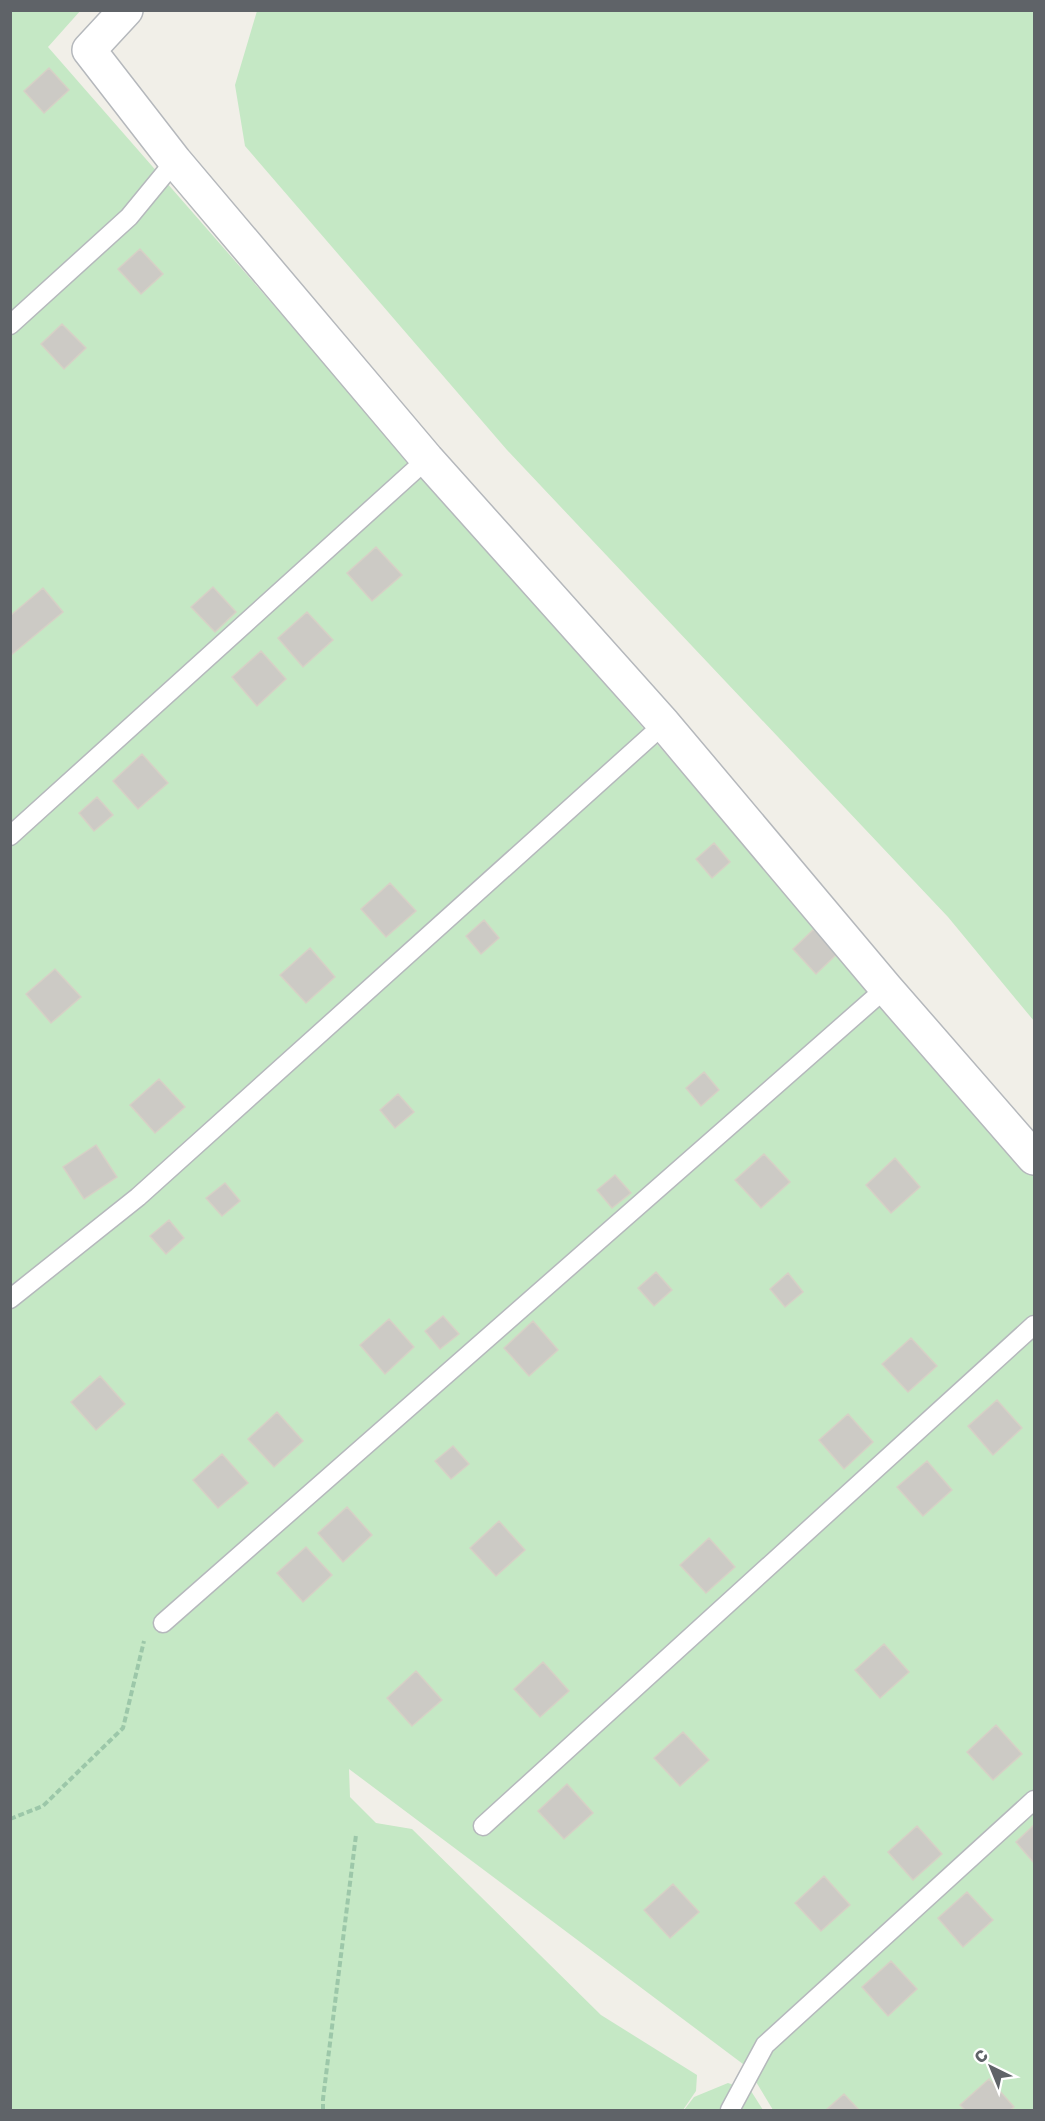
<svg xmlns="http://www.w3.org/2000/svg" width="1045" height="2121" font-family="'Golos Text',sans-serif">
<rect width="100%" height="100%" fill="#f1efe8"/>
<path fill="#c5e8c5" d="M81,10L48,47L1034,1175V2110H773L747,2067L349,1769L350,1797L376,1823L412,1829L601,2015L697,2075L696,2091L683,2110H11L10,11Z
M257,11H1034V1021L948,917L507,450L245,146L235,85Z
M728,2083L751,2091L763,2110H684L694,2097Z"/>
<path fill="#cccac5" stroke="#d6d1c6" stroke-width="1.5" d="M49,68L69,90L44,113L24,91Z
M140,249L163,274L141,294L118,269Z
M62,324L86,348L64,369L41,344Z
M376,547L402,575L372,601L347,573Z
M213,587L236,612L215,632L191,607Z
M43,588L63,612L10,656V616Z
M307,612L333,640L303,667L278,638Z
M261,651L286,679L257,706L232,677Z
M142,754L168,783L138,809L113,781Z
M97,797L113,815L94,831L79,813Z
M714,843L730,862L712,878L696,859Z
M390,883L416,911L386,937L361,909Z
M484,920L499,938L481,954L466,936Z
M814,929L837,954L816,974L793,949Z
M310,948L335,977L306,1003L280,975Z
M55,969L81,997L51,1023L26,994Z
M704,1072L719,1090L701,1106L686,1088Z
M159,1079L185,1107L155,1133L130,1105Z
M398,1094L414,1112L395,1128L380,1110Z
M96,1145L117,1177L84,1199L63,1167Z
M764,1154L790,1182L761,1208L735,1180Z
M895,1158L920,1187L891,1213L866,1185Z
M615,1175L631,1193L612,1208L597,1190Z
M225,1183L240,1201L222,1216L206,1198Z
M169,1220L184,1238L166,1254L150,1236Z
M656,1272L672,1290L654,1306L638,1288Z
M788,1273L803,1292L785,1307L770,1289Z
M443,1316L459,1334L440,1349L425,1331Z
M389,1319L414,1347L385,1374L360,1345Z
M533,1321L558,1350L529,1376L504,1348Z
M911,1338L937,1366L908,1392L882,1364Z
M100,1376L125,1404L96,1430L71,1402Z
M997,1400L1022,1428L993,1455L968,1426Z
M277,1412L303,1441L274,1467L248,1439Z
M848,1414L873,1442L844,1469L819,1440Z
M453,1446L469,1464L451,1479L435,1461Z
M222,1454L248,1483L218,1508L193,1480Z
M927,1461L952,1490L923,1516L897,1487Z
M347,1507L372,1535L343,1562L318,1533Z
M499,1521L525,1550L496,1576L470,1548Z
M709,1538L735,1567L706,1593L680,1565Z
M306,1547L332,1575L303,1602L277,1573Z
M884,1644L909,1672L880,1698L855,1670Z
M543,1662L569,1691L540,1717L514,1689Z
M416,1671L442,1700L412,1726L387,1698Z
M996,1725L1022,1754L993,1780L967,1752Z
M683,1732L709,1760L680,1786L654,1758Z
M567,1784L593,1813L564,1839L538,1811Z
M1034,1825V1863L1016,1842Z
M917,1826L942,1854L913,1880L888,1852Z
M824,1876L850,1905L821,1931L795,1903Z
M673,1884L699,1912L670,1938L644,1910Z
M967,1892L993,1920L963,1947L938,1918Z
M891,1961L917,1989L888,2016L862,1987Z
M989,2079L1014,2107L1010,2110H965L960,2105Z
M844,2094L859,2110H826Z"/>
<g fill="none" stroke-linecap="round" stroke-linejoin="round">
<g stroke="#b5b8bc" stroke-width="21">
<path id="service" d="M10,325L129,217L175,161
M10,836L427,459
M10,1299L138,1197L664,724
M163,1623L886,988
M483,1826L1034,1325
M730,2110L765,2045L1034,1800"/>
</g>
<g stroke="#b5b8bc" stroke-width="36">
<path id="minor" d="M126,10L89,50L175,161L427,459L664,724L886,988L1034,1158"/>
</g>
<path stroke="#9cc7a9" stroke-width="4" stroke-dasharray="6 3" stroke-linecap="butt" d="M10,1819L43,1806L123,1728L144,1641
M323,2110V2099L356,1835"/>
<use href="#service" stroke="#fff" stroke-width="18"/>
<use href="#minor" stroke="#fff" stroke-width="33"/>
</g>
<rect width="1045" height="2121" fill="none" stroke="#5f6368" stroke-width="24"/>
<g transform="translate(991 2067) rotate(317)" stroke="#ffffff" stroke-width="4.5" paint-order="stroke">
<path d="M0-4.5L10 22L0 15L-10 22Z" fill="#5f6368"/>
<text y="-9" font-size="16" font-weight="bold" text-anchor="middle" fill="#5f6368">С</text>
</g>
</svg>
